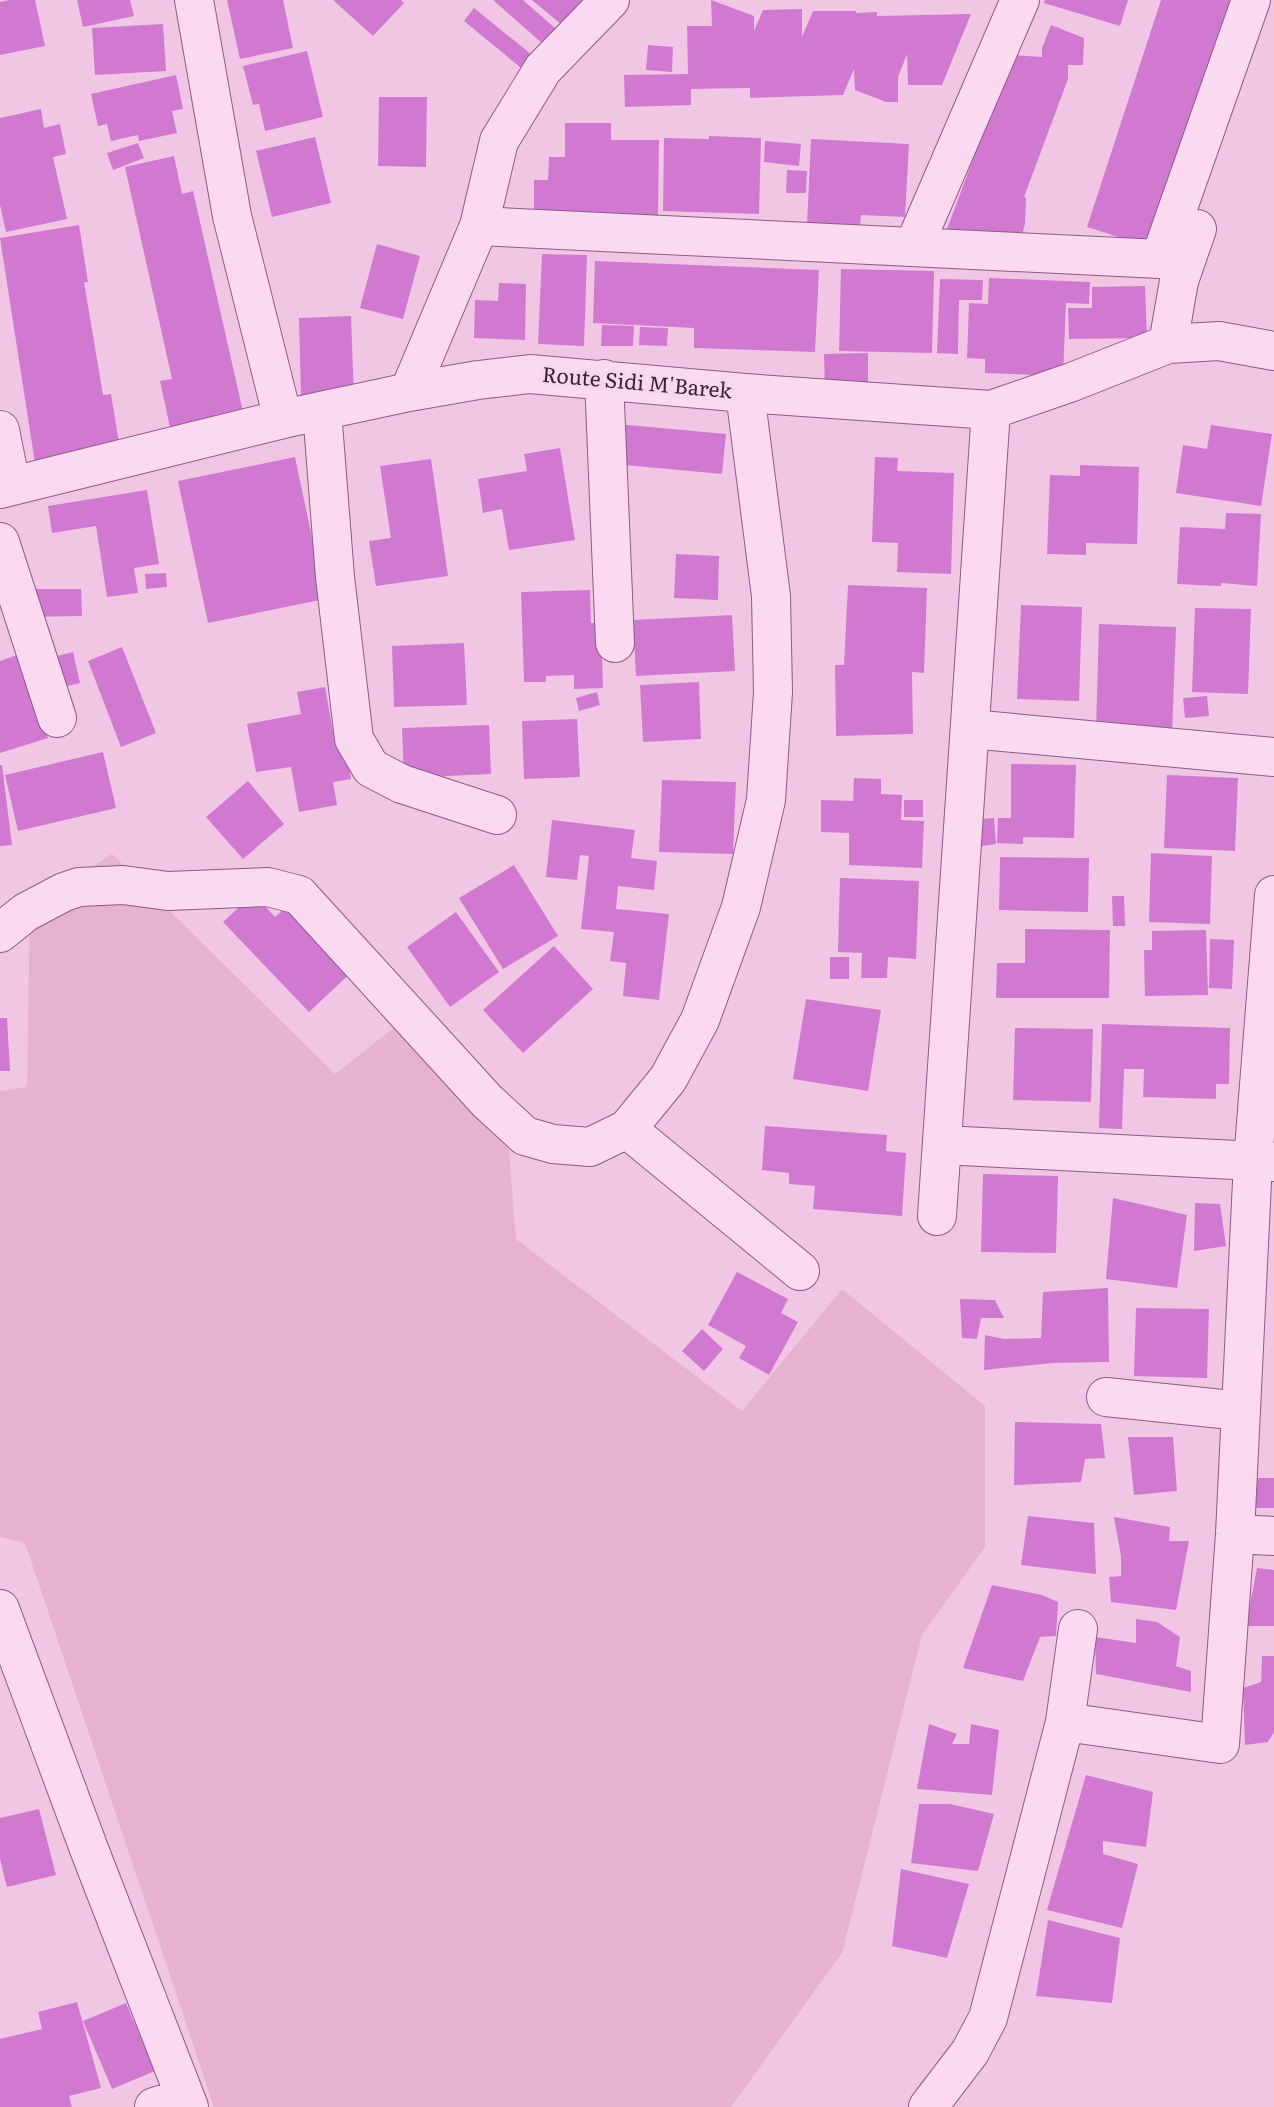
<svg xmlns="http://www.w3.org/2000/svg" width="1274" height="2107" font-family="Literata,serif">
<rect width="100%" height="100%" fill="#f1c6e5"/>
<path fill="#e7b2d1" d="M112,854L335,1074L396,1026L508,1138L516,1239L742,1411L842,1289L985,1406V1547L922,1635L842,1953L731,2107H214L25,1543L0,1537V1091L27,1087L30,907Z"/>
<path fill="#d179d1" d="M9,0H35L45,46L0,55V2Z
M77,0H130L134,16L83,27Z
M227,0H283L293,48L240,59Z
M333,0H401L404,3L373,36Z
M493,0H523L556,29L543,44Z
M532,0H586L562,25Z
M711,0L754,16V31L763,10L802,9V37L813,11H856V13L877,12V16L971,14L942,85H908L907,54L898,77V102H886L855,90L854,69L843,95L750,98V88L691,89V105L625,107L624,75L688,74L687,26H712Z
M1045,0H1128L1120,26L1044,3Z
M1161,0H1231L1150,247L1087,227Z
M474,8L537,59L526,72L464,21Z
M163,24L166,71L95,75L92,28Z
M1051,25L1084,38L1083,65H1068V79L1024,197L1026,198L1025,224L1022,235L956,233L947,229L1012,55L1042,57V48Z
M648,45L673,47L672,72L646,70Z
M307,51L323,117L265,131L259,104L253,105L243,66Z
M176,75L183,109L172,111L177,133L139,141L138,135L111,141L107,124L98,126L91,94Z
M379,97H427L426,167L378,166Z
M41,109L44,128L60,124L66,154L53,157L67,219L6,232L0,205V118Z
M565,123H611V140H659L658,216H534V180H548L549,157H565Z
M709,136L761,138L759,214L663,211L664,138L709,139Z
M315,137L331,203L272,217L256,151Z
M811,139L909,144L905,217L861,215L860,227L807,225Z
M765,141L801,144L799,166L764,162Z
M138,143L144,158L113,170L107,153Z
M174,156L182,194L193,191L244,416L171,432L160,381L172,379L125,167Z
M787,170L807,171L806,193H786Z
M79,225L88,282H84L103,395L111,394L120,449L35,463L0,238Z
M377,244L420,256L403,319L360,308Z
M542,254L587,255L584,346L538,344Z
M595,261L819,270L815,352L694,348V328L593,323Z
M841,269L934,271L932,353L839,351Z
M989,278L1090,282L1089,304L1066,303L1063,376L985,373V359L967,358L969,303L988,304Z
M940,279L983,280L982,300H959L958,354L937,353Z
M499,283L526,284L525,340L474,338L475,300L498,301Z
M1145,286L1147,338L1069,339L1068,308H1092V287Z
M351,316L354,397L301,398L299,318Z
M602,325L634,326L633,346H601Z
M640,327L668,328L667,346L639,345Z
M868,353V389H825L824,354Z
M617,424L726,434L722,474L614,464Z
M1211,425L1272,434L1261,506L1176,493L1183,445L1207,449Z
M560,448L575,540L509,550L502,509L483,513L478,479L527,471L524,454Z
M295,457L325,599L208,623L178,481Z
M875,457L898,458L897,471L954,473L951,574L897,572L898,543L872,542Z
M431,459L448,576L376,586L369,541L391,538L380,466Z
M1080,465L1139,467L1137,544L1086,543V555L1047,554L1050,475L1080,476Z
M147,490L159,564L134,568L138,593L107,597L96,526L52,533L48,506Z
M1226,513L1261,514L1257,586L1221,583V586L1177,584L1180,527L1225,529Z
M676,554L719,556L718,600L674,598Z
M166,573L167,587L146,589L145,574Z
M848,585L927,588L924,673L912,672L913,734L836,736L835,665H844Z
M29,589H81L82,616L30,617Z
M590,590L591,623H601L603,688L574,689V675L546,676V682H524L521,592Z
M1021,605L1082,607L1079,701L1017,699Z
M1195,608L1251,609L1248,694L1192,692Z
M732,615L735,671L636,676L633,620Z
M1099,624L1176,627L1172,734L1096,731Z
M464,643L467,705L394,707L392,646Z
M122,647L156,733L121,747L88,661Z
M73,652L80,683L52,690L45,659Z
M20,654L48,738L0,753V661Z
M699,682L701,739L643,742L640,685Z
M325,687L335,743L345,741L351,779L333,782L337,805L299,812L291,767L256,772L247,724L301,714L297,692Z
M597,692L600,705L579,711L576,698Z
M1207,696L1209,716L1185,718L1183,698Z
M577,719L580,777L524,779L522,721Z
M489,725L491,774L404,778L402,728Z
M103,752L116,808L18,831L5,775Z
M1011,764L1076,765L1074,838L1023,837V844L997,843L998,818H1011Z
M0,765H2L12,845L0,846Z
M1167,775L1238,778L1235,851L1164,848Z
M854,778L881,779V794L902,795L901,820L924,821L922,868L849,865V833L821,832V800L853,801Z
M662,780L736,782L733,854L659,852Z
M248,781L284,824L243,859L206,817Z
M904,800H923V817H904Z
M994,818L996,844L982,846L980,819Z
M552,820L635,830L631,858L657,861L654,890L618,886L616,909L669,914L659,1000L623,996L626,963L610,961L614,932L581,929L589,856L580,855L577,880L546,877Z
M1151,853L1212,856L1210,924L1149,922Z
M1000,857L1089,858L1088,912L999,910Z
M514,865L558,936L503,969L459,898Z
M840,878L919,881L916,959L888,957L887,978H861L862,953L838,952Z
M253,894L275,917L292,901L356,968L309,1012L223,922Z
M1112,896H1124L1125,926H1113Z
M456,912L499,972L450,1007L407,947Z
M1025,929L1110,930L1109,998H996L997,963H1025Z
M1206,930L1208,995L1145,996L1144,950H1152V931Z
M1210,939L1234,940L1232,989L1209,988Z
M554,946L593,989L523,1053L483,1010Z
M830,957H849V979H830Z
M806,999L881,1010L868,1091L793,1079Z
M0,1018H7L10,1071H0Z
M1102,1024L1230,1028L1229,1084H1216V1099L1143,1097L1144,1069H1124L1122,1129L1099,1128Z
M1015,1028L1093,1029L1091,1102L1013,1100Z
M765,1126L887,1135L886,1151L906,1153L902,1216L813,1209L815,1186L789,1184V1173L762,1170Z
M983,1174L1058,1176L1056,1253L981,1252Z
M1113,1198L1187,1215L1177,1288L1106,1279Z
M1195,1203L1220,1204L1226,1246L1194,1251Z
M737,1272L788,1299L781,1313L798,1322L769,1375L739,1358L746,1346L708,1325Z
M1108,1288L1109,1362L1052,1363L984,1370L985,1335L1004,1339L1041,1338L1043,1292Z
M960,1299L995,1300L1004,1318H981L977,1339L962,1338Z
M1136,1308L1209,1309L1207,1378L1134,1376Z
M702,1329L723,1349L704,1371L682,1351Z
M1015,1422L1101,1424L1105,1458L1085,1459L1081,1482L1014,1485Z
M1128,1437H1173L1177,1491L1134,1495Z
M1254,1478H1274V1508H1255Z
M1028,1516L1094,1523L1096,1574L1021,1565Z
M1114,1517L1170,1527L1169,1541H1189L1176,1610L1111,1602L1109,1577L1121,1576V1556Z
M1257,1568L1274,1570V1626H1246Z
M992,1585L1042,1595L1058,1602L1056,1636L1040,1637L1023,1681L963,1668Z
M1136,1619L1157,1622L1180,1637L1176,1666L1191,1671V1692L1096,1674L1095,1637L1136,1643Z
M1262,1656H1274V1732L1268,1742L1245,1745L1243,1688L1261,1682Z
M929,1724L957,1734L952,1744H969L971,1724L999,1730L992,1795L917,1789Z
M1086,1775L1153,1792L1146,1847L1103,1841V1854L1138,1864L1122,1928L1047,1910Z
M919,1804H950L994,1814L978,1871L911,1863Z
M39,1809L56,1875L7,1887L0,1859V1818Z
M901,1869L969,1884L947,1958L892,1946Z
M1048,1920L1120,1938L1112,2003L1036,1996Z
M77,2002L101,2088L69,2096L72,2107H0V2039L42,2029L38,2012Z
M126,2003L155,2071L112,2089L83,2021Z"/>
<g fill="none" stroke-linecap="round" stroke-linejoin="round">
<g stroke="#8e5a88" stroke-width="40">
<path id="minor" d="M194,0L232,216L283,419
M479,226L1160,259L1251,0
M914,246L1020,0
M1168,344L1179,281L1197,229
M604,379L615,643
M409,392L479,226L499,141L543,69L610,0
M322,411L335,577L354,739L371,768L402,784L497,815
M0,430L11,486
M0,489L283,419L409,392L478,380L530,374L745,393L991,410L1072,382L1168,344L1219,341L1274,351
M0,542L57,718
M970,729L1274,757
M0,933L26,912L64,892L79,887L123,885L168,891L268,887L299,895L487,1101L525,1136L553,1144L590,1147L627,1129L668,1079L700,1020L741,907L766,800L773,692L771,596L745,393
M627,1129L800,1271
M943,1145L1274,1162
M937,1216L991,410
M1106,1397L1241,1411
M1235,1534L1274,1536
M0,1609L89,1849L189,2107
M1065,1722L1220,1744L1235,1534L1253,1161L1274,895
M154,2107L185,2097
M928,2107L970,2052L988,2018L1065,1722L1078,1629"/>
</g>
<use href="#minor" stroke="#fbdaf1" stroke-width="38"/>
</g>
<g text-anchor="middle" stroke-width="7" stroke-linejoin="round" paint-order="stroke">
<g font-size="21" fill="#3d1f3b" stroke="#f8d6ee">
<text transform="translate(637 383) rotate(5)" y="7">Route Sidi M'Barek</text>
</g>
</g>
</svg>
